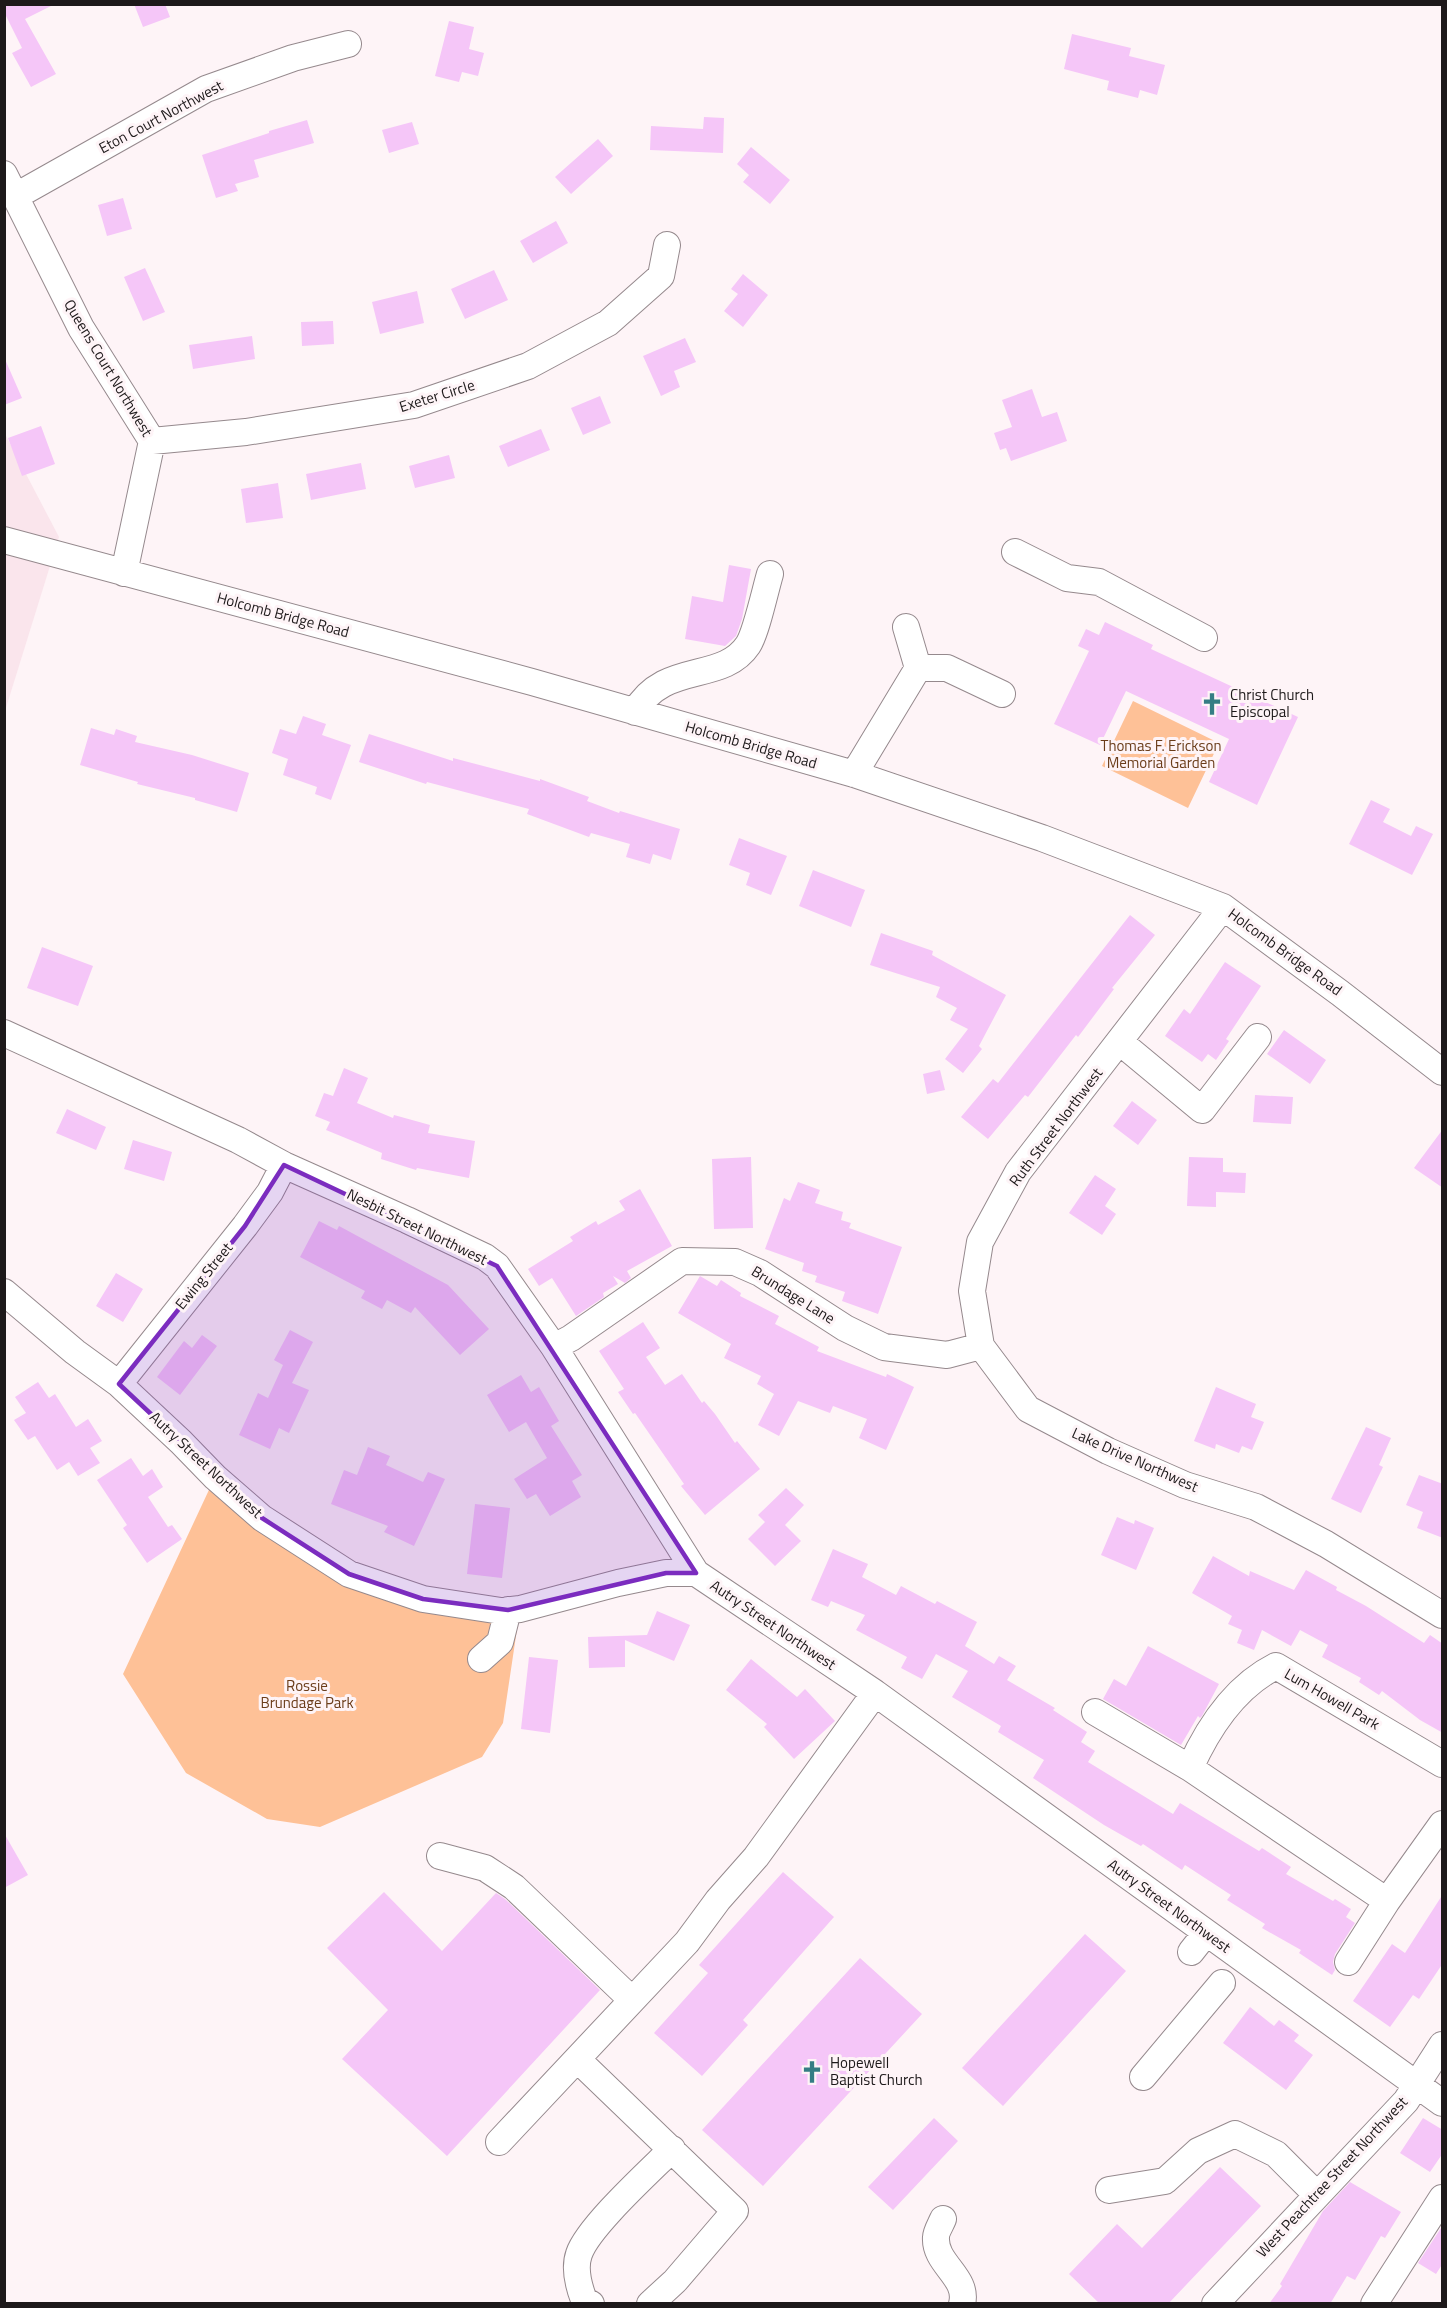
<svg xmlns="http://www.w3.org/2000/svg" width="1447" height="2308" font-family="'Titillium Web',sans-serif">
<rect width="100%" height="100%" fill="#fef4f7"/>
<path fill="#fae5ec" d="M5,434L59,537L5,711Z"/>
<path fill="#fec197" d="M1133,701L1219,743L1188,808L1102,766Z
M215,1477L349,1574L520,1609L503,1723L482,1757L320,1827L267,1819L186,1773L123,1674Z"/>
<path fill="#f5c6f8" d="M4,4H55L25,19L56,74L31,87L12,53L22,48L4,12Z
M134,4H165L170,17L143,27Z
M449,21L474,27L469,49L484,53L478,76L462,72L459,82L435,76Z
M1072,34L1131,48L1129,56L1165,65L1157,95L1140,90L1138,98L1107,90L1109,81L1064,69Z
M704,117L724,118L723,153L650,150L651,126L703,129Z
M307,120L314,143L254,160L259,177L235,184L238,191L216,198L202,155L269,133V131Z
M412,122L419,144L389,153L382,130Z
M598,139L613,156L571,194L555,177Z
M751,147L790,180L770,204L743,182L749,175L737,164Z
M123,198L132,229L107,236L98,205Z
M556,221L568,243L533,263L520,241Z
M145,268L165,312L143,321L124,277Z
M494,270L508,300L465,319L451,289Z
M743,274L768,295L743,327L724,311L738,294L731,289Z
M417,291L424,323L380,334L372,302Z
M333,321L334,344L302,346L301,322Z
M252,336L255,359L193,369L189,345Z
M685,338L696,362L674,371L680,387L661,396L643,356Z
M4,357L22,398L4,405Z
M1032,389L1042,417L1057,412L1067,441L1011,461L1006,448L1000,450L994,433L1012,427L1002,400Z
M600,396L611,423L583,435L571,408Z
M41,426L55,464L22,476L8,438Z
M541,429L550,450L508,467L499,446Z
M449,455L455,478L415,488L409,466Z
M361,463L366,489L311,500L306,474Z
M278,483L283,518L246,523L241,489Z
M729,565L751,569L742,619L736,636L725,646L685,639L692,596L723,602Z
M1105,622L1153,645L1151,649L1298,717L1257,805L1209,782L1229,739L1126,691L1100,745L1054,724L1089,651L1078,646L1086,629L1099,635Z
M303,716L326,724L322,735L351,745L331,800L315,794L317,787L283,775L288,759L272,753L280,729L296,734Z
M91,728L114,735L116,729L137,736L135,742L192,755L249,773L237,812L195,800V798L137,784L138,782L80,765Z
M369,734L453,761V758L540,781V779L589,797L587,801L619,813L620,811L680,829L671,860L653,854L650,864L626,857L630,844L591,833L589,837L527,814L529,809L427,782L426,784L359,762Z
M1371,800L1390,809L1383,822L1411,836L1416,826L1433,834L1412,875L1349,844Z
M739,838L787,856L771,895L746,885L750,873L729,865Z
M813,870L865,890L851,927L799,906Z
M1130,915L1155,935L1112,988L1114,989L1078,1037L1076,1035L1028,1097L1025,1095L988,1139L961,1117L993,1079L998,1083Z
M881,933L933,951L932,955L1006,995L979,1046L982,1049L963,1073L945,1059L968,1029L950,1020L957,1008L936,997L940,987L870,965Z
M42,947L93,966L78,1006L27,988Z
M1225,962L1261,986L1226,1039L1229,1041L1216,1060L1208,1054L1202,1062L1165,1036L1184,1009L1190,1014Z
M1284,1030L1326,1060L1310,1084L1267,1054Z
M344,1068L368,1078L357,1103L393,1118L394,1115L430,1125L428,1133L475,1141L469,1178L417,1168L416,1170L381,1159L382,1153L326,1130L330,1122L315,1116L324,1093L333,1096Z
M940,1070L945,1090L927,1094L923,1074Z
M1255,1095L1293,1097L1291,1124L1253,1122Z
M1132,1101L1157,1120L1138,1145L1113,1126Z
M67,1109L106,1127L96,1150L56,1133Z
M1443,1129V1188L1414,1168Z
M133,1140L172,1152L164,1181L124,1169Z
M751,1157L753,1228L714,1229L712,1159Z
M1189,1157L1223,1158V1172L1246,1173L1245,1193L1216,1192V1207L1187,1206Z
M1095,1175L1116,1189L1105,1206L1116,1214L1102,1235L1069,1213Z
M798,1182L820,1190L815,1203L843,1212L841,1220L851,1223L849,1228L902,1247L878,1314L842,1301L845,1292L815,1282L817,1276L802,1271L804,1263L765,1249L784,1198L790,1201Z
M640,1189L672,1246L627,1271L631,1278L625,1283L613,1276L618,1284L603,1293L604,1297L576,1316L552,1278L539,1286L528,1269L573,1241L570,1237L596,1221L598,1225L625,1210L619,1201Z
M319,1221L337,1230L339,1226L448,1285L489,1329L460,1355L415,1307L411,1313L387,1300L382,1309L361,1298L365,1291L300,1257Z
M116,1273L143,1289L123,1322L96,1306Z
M700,1276L717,1286L721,1280L741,1293L740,1296L779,1316L775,1324L819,1347L817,1351L886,1377L887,1374L914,1387L886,1450L859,1438L867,1419L833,1406L830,1413L798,1401L779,1436L758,1425L774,1394L757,1384L761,1376L724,1358L731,1344L678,1313Z
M643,1322L660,1348L646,1357L665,1385L682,1374L702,1403L704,1401L715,1414L735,1443L737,1441L760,1469L705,1515L681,1486L684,1484L635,1413L633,1414L618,1392L624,1389L599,1351Z
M290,1330L313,1342L292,1383L309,1390L289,1433L279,1428L270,1449L239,1435L258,1393L268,1398L283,1365L274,1360Z
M202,1335L217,1346L180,1395L157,1377L184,1341L192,1348Z
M521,1375L531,1392L539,1387L559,1421L551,1426L582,1475L572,1481L581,1497L550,1516L536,1494L527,1499L514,1479L547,1458L526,1422L509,1432L487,1395Z
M38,1382L49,1398L55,1394L76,1427L88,1419L102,1441L90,1448L100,1463L78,1476L69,1462L57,1470L35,1436L28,1440L14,1420L26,1413L15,1397Z
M1216,1387L1256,1404L1251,1417L1264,1422L1252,1450L1242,1446L1239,1453L1216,1444L1215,1449L1194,1441Z
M1366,1427L1391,1438L1379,1465L1383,1467L1361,1513L1331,1499Z
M368,1447L390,1456L386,1465L423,1482L428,1472L445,1479L414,1546L384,1532L388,1526L331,1504L344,1470L357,1475Z
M131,1458L143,1476L152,1469L163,1487L148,1497L168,1527L172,1525L182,1539L147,1563L123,1528L127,1525L97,1480Z
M1419,1475L1443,1484V1538L1417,1528L1423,1512L1406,1505Z
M786,1488L804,1505L785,1525L801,1541L775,1566L748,1539L765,1522L758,1515Z
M475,1504L510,1508L502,1578L467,1574Z
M1117,1517L1134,1524L1135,1520L1154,1528L1136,1570L1101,1555Z
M833,1549L868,1564L862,1577L896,1595L901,1586L935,1604L937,1601L977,1622L965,1646L994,1664L999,1656L1016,1666L1007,1680L1055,1708L1053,1710L1087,1732L1081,1742L1095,1751L1088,1762L1173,1814L1180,1803L1259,1851L1262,1848L1291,1867L1286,1874L1333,1901L1335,1899L1351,1909L1346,1917L1355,1923L1335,1954L1333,1962L1335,1970L1332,1975L1299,1953L1301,1950L1262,1928L1265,1924L1227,1900L1231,1895L1185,1865L1182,1870L1143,1844L1141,1846L1104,1825L1033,1778L1044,1760L998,1732L1001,1726L952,1697L968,1671L936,1654L922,1679L901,1668L907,1657L856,1630L865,1615L831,1601L828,1607L811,1600Z
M1213,1556L1249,1576L1250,1571L1294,1590L1306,1570L1337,1587L1336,1590L1366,1606L1424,1643L1430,1635L1443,1644V1733L1420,1720L1382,1691L1379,1695L1359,1682L1361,1678L1322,1657L1328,1645L1300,1630L1291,1646L1262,1630L1254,1650L1237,1643L1242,1630L1228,1624L1232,1616L1192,1593Z
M657,1611L690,1625L674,1661L625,1640V1667L589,1668L588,1637L647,1635Z
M1148,1646L1219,1684L1202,1716L1200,1718L1198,1716L1181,1745L1103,1699L1114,1679L1126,1686Z
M529,1657L558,1660L550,1733L521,1729Z
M751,1659L797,1697L805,1689L835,1721L794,1759L764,1727L767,1724L726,1690Z
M4,1833L28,1875L4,1888Z
M783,1872L834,1917L743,2020L748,2025L702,2076L654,2033L708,1973L699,1965Z
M384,1892L442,1951L496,1893L505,1899L600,1990L447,2156L342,2059L388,2010L327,1948Z
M1443,1894V1963L1419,1999L1413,1995L1390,2027L1353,2001L1392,1944L1405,1953Z
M1085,1934L1126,1971L1003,2106L962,2068Z
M860,1958L922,2014L763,2186L702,2130Z
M1250,2007L1274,2026L1279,2020L1299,2035L1294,2041L1313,2055L1286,2090L1223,2043Z
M934,2118L958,2141L893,2210L868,2187Z
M1423,2118L1443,2130V2153L1430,2172L1400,2153Z
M1220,2167L1261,2206L1168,2304H1100L1069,2274L1117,2224L1142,2248Z
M1350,2182L1401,2212L1385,2238L1381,2236L1355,2280L1347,2276L1330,2304H1269L1282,2286L1280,2284L1323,2211Z
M1443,2225V2263L1436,2274L1418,2263Z"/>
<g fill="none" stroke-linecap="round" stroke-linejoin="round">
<g stroke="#95898d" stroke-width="28">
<path id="minor" d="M4,174L81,328L152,441L124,573
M16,196L206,89L293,58L348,44
M152,441L246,432L414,405L528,366L608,323L661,276L667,245
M4,540L532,682L854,774L1042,838L1223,907L1340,993L1442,1072
M1015,552L1067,578L1099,582L1204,638
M918,668H947L1002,694
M635,712C664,660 722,684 748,645C756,633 765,591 770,574
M854,774L918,668L906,627
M1223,907L1018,1172L980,1242L972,1291L981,1346L1028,1409L1108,1451L1185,1485L1256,1507L1326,1544L1442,1615
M4,1033L238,1140L284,1165L407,1220L485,1257L497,1266L554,1347L696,1573
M1120,1042L1202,1110L1258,1037
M4,1292L75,1352L119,1384L181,1442L215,1477L262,1518L349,1574L423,1599L501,1611L520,1609L618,1583L666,1573H696L875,1693L1442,2103
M554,1347L571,1338L682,1261L735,1262L760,1273L845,1328L884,1347L947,1355L981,1346
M119,1384L245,1226L270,1192L284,1165
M481,1659L500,1642L508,1610
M1095,1712L1190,1768L1387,1901
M1190,1768C1208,1728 1236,1686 1276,1666L1442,1764
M440,1856L485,1868L514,1887L632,2000
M1191,1952L1206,1933
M1348,1962L1387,1901L1442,1824
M577,2059L735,2211L675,2281L650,2304
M1143,2077L1222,1983
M499,2142L687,1942L718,1900L756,1857L875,1693
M1109,2190L1165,2181L1198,2151L1235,2134L1276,2154L1316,2194
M943,2219C941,2224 936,2232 936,2237C934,2264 969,2277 962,2304
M591,2304L584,2300C579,2287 574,2268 579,2254C588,2227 650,2171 672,2149
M1215,2304L1406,2101L1442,2045
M1374,2304L1442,2198"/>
</g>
<use href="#minor" stroke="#fff" stroke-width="26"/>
</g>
<path fill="#7b2cbf" fill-opacity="0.2" stroke="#7b2cbf" stroke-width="4.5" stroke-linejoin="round" d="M284,1165L497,1266L696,1573H666L508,1610L423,1599L349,1574L262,1518L119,1384L245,1226Z"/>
<defs>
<g id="church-bare" transform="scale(1.8)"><path d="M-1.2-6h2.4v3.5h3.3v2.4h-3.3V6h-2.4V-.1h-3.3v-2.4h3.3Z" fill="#357d84" stroke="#fef4f7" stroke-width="2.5" paint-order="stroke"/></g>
</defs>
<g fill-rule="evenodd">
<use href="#church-bare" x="1212" y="704"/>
<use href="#church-bare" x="812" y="2072"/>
</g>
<g text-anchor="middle" stroke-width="6" stroke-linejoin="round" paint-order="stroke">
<g font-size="15" fill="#1d191a" stroke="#fef4f7">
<text transform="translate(161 117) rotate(-28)" y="5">Eton Court Northwest</text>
<text transform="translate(108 368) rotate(59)" y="5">Queens Court Northwest</text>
<text transform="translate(437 396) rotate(-17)" y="5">Exeter Circle</text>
<text transform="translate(283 615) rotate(15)" y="5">Holcomb Bridge Road</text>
<text transform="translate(751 745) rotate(16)" y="5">Holcomb Bridge Road</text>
<text transform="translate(1285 952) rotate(36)" y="5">Holcomb Bridge Road</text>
<text transform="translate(1056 1127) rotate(-53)" y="5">Ruth Street Northwest</text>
<text transform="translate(417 1227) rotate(26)" y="5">Nesbit Street Northwest</text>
<text transform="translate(204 1276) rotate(-51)" y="5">Ewing Street</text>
<text transform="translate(793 1295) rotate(32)" y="5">Brundage Lane</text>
<text transform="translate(1135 1460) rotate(24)" y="5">Lake Drive Northwest</text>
<text transform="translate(206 1465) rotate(43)" y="5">Autry Street Northwest</text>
<text transform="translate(773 1625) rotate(34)" y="5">Autry Street Northwest</text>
<text transform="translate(1332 1699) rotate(30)" y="5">Lum Howell Park</text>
<text transform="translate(1169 1906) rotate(36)" y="5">Autry Street Northwest</text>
<text transform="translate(1332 2177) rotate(-47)" y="5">West Peachtree Street Northwest</text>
</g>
<g font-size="15" fill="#1d191a" stroke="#fef4f7" text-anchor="start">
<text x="1230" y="700">Christ Church<tspan x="1230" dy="17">Episcopal</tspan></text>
<text x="830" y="2068">Hopewell<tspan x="830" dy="17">Baptist Church</tspan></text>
</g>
<g font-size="15" fill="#6b3d1a" stroke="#fef4f7">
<text x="1161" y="751">Thomas F. Erickson<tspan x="1161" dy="17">Memorial Garden</tspan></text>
<text x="307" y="1691">Rossie<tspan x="307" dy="17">Brundage Park</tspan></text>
</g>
</g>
<rect width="1447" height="2308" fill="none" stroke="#1d191a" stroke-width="12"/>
</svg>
